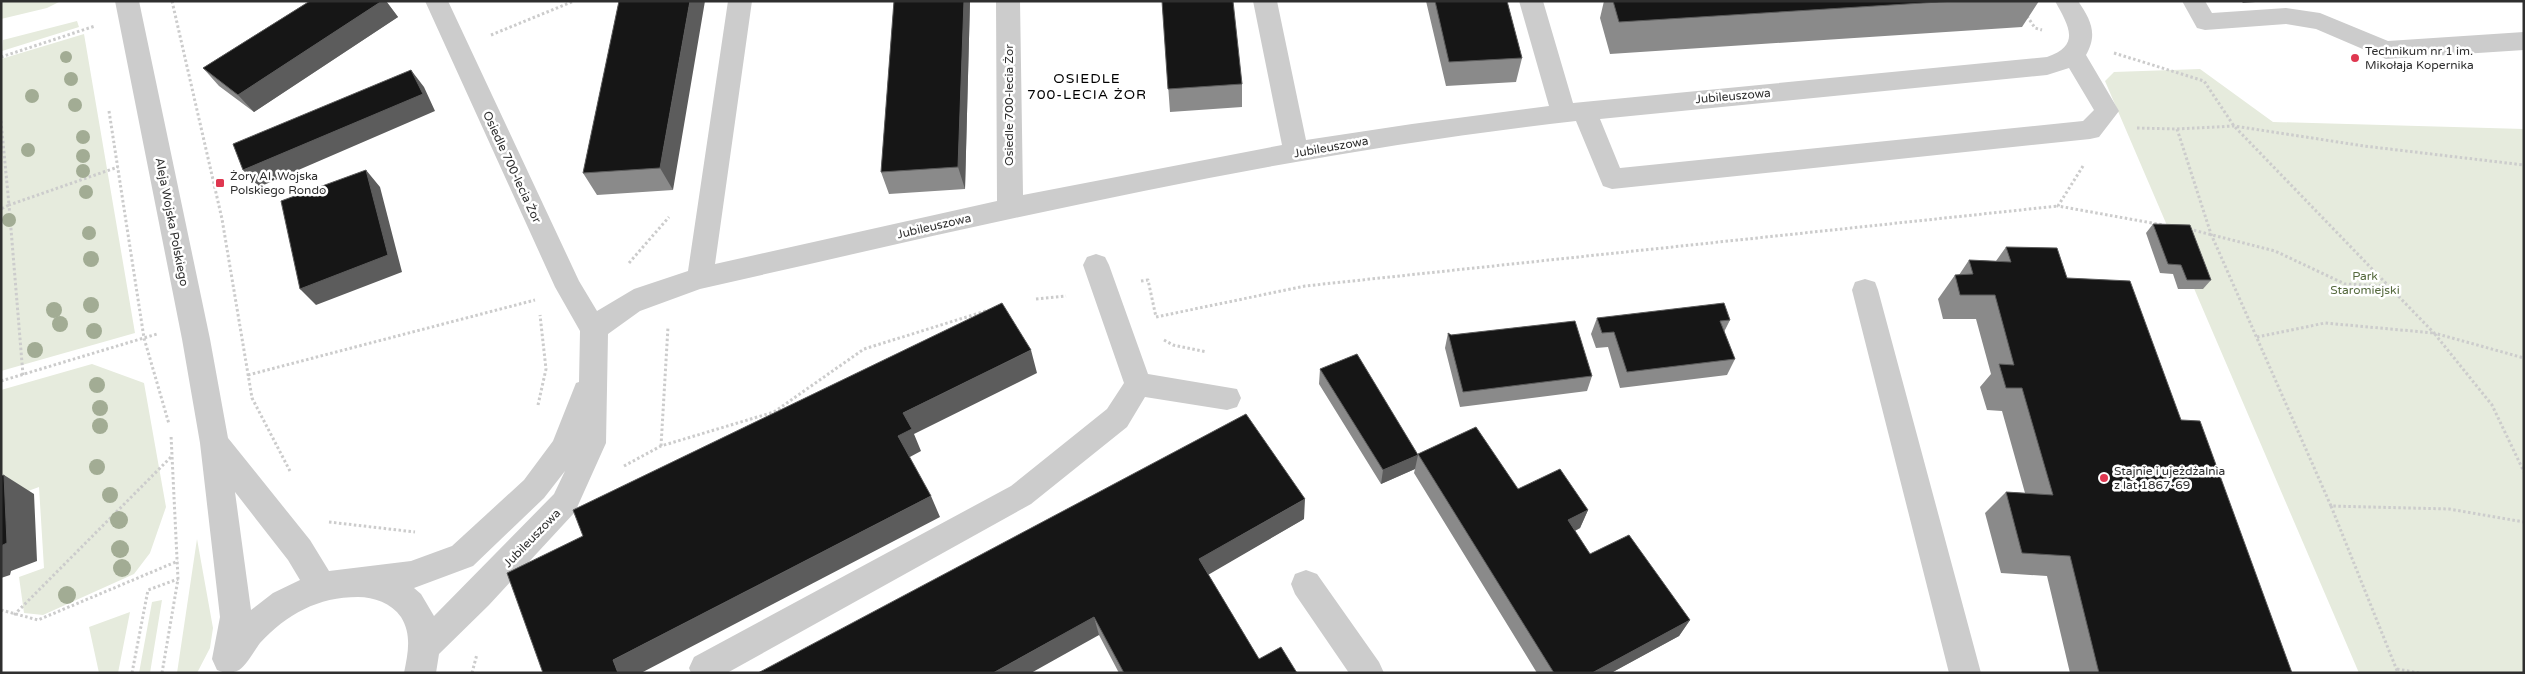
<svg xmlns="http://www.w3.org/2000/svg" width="2525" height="674" font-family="'Varela Round',sans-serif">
<rect width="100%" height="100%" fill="#fff"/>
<path fill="#e6ebdd" d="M1,1H61L47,8L1,19Z
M77,21L79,27L2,51L3,40Z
M84,34L135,333L1,371V59Z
M2200,69L2273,122L2524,129V673H2359L2105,81L2114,72Z
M92,364L144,383L166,507L150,553L134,574L43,615L24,613L19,577L44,568L39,487L1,501V390Z
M197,539L213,628L210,648L197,673H177Z
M162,600L150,673H139L152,602Z
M130,612L118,673H99L89,627Z"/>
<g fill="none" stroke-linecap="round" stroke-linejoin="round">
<path stroke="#ccc" stroke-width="3" stroke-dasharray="2.5 2.5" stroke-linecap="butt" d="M172,1L222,219L252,398L291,473
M2027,16L2035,28L2042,30
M491,35L574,1
M2114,53L2204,81L2234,126L2434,333L2524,358
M1,57L95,26
M109,111L144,338L169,424
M1,121L9,205L1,209
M2137,128L2177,129L2234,126L2364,146L2524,165
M2177,129L2211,234L2331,506L2449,509L2524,522
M2083,166L2058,206L2163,225
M2189,229L2275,251L2345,284L2388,286
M629,263L669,217
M1141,281L1148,280L1156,317L1305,286L2058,206
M1036,299L1066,296
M2257,337L2325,323L2434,333L2492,405L2524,472
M1164,340L1173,345L1207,352
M23,375L9,205L118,167
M248,375L535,300
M1,381L157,334
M538,405L546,369L540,315
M661,446L668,327
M624,466L661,446L774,412L864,349L989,310
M2331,506L2398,673
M329,522L415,532
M1,610L38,620L178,561
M14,615L172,456
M2397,669L2419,673
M132,673L148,590L178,579
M162,673L178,579L171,435
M472,673L477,654"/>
<path fill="#ccc" fill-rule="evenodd" d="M115,1H139L210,339L228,438L310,540L329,571L411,561L452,546L524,480L553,441L576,383L579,382L580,331L555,287L425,1H448L579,281L597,311L634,289L688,271L728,1H752L715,264L997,201L996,1H1020L1023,195L1282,145L1253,1H1277L1306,140L1412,124L1549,106L1519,1H1543L1573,103L2047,57C2082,45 2068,25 2055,1H2078C2091,20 2098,34 2086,55L2119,111L2099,137L2090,139L1612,189L1603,186L1576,121C1279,154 990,223 700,289L640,311L608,334L606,443L575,512L489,605L439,654L436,673H404C408,653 412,635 401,617C391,603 374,597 358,597C318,597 287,614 260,643C254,651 247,665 239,670C231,674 224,673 217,670L212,659L220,617L200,443L182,339ZM2069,68L2094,110L2083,121L1620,168L1600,119L2047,75ZM565,471L554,494L434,616L421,594L414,588L473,566L544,498ZM235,492L288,560L300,580L273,593L251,610Z
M2182,1H2205L2212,13L2286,8L2320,13L2388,41L2524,32V50L2386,59L2316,29L2286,24L2205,30L2197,28Z
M1096,254L1105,257L1109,265L1148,374L1237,389L1241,398L1237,407L1227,410L1145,397L1127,427L1031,504L727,673H691L689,668L694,657L1011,486L1107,409L1124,383L1083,265L1087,257Z
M1865,279L1875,282L1878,290L1981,673H1949L1852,290L1855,282Z
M1306,570L1317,574L1379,662L1384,673H1349L1295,594L1291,584L1295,574Z"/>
</g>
<g fill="#a2ac94">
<circle cx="66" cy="57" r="6"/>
<circle cx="71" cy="79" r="7"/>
<circle cx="32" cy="96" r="7"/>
<circle cx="75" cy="105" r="7"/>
<circle cx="83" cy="137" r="7"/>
<circle cx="28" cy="150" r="7"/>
<circle cx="83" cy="156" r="7"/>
<circle cx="83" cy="171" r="7"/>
<circle cx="86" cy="192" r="7"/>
<circle cx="9" cy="220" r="7"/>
<circle cx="89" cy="233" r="7"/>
<circle cx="91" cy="259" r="8"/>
<circle cx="91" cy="305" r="8"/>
<circle cx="54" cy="310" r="8"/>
<circle cx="60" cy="324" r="8"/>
<circle cx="94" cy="331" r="8"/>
<circle cx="35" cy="350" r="8"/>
<circle cx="97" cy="385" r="8"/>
<circle cx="100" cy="408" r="8"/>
<circle cx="100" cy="426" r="8"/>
<circle cx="97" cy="467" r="8"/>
<circle cx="110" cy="495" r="8"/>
<circle cx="119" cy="520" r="9"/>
<circle cx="120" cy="549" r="9"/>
<circle cx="122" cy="568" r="9"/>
<circle cx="67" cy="595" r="9"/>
</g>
<path fill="#8a8a8a" d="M310,1H386L398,17L254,112L219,86L203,68Z
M619,1L673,190L597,195L583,173Z
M894,1H970L965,189L889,194L881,172Z
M1162,1L1242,84V107L1170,112Z
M1426,1H1507L1522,58L1516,82L1446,86Z
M1604,1H2039L2022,27L1610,54L1600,18Z
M2241,1H2268L2243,3Z
M2153,224L2211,280L2203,289H2178L2173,274L2160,273L2146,233Z
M2006,247L2067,278L2181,420L2292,673H2070L2047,576L2001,573L1985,513L2006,492L2025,493L2002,411L1987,410L1980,387L1991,374L1976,319H1943L1938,299L1955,275H1959L1969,260L1996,261Z
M1597,318L1730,320L1724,332L1735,359L1727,375L1620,388L1608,347L1596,348L1591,334Z
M1448,333L1451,335L1592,376L1587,391L1460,407L1445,348Z
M1320,369L1418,455L1518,489L1588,510L1580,528L1575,531L1590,554L1690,620L1679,636L1611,673H1537L1414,473L1415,469L1381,484L1319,384Z
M1304,519L1208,574L1259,659L1297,673H1119L1099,635L758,673Z"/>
<path fill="#5c5c5c" d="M382,1H386L398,17L254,112L238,95Z
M690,1H705L673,190L660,168Z
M964,1H970L965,189L958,167Z
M411,70L424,87L435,111L259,187L243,170Z
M366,170L380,187L402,272L316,305L300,289Z
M1031,350L1037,373L914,434L921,451L908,458L898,436L903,413Z
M1418,455L1415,469L1381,484L1383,470Z
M4,475L34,494L37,561L11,571L10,575L1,578V546Z
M931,496L940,517L641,673H618L613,660Z
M1305,499L1304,519L1201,579L1199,559Z
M1588,510L1580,528L1560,538L1568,520Z
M1094,617L1099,635L1031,673H993Z
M1690,620L1679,636L1611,673H1592Z"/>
<path fill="#161616" stroke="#5c5c5c" d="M310,1H382L238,95L203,68Z
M619,1H690L660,168L583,173Z
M894,1H964L958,167L881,172Z
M1162,1H1233L1242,84L1168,89Z
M1435,1H1507L1522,58L1449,62Z
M1613,1H1955L1619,22Z
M411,70L423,94L243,170L233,144Z
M366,170L388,255L300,289L281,201Z
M2153,224L2190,225L2211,280H2187L2181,265L2168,264Z
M2006,247L2057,248L2067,278L2130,281L2181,420L2200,421L2292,673H2099L2070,556L2022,553L2006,492L2053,495L2022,388H2006L1999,364L2014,365L1995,295H1960L1955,275L1973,274L1969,260L2011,262Z
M1002,303L1031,350L903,413L912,429L898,436L931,496L613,660L618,673H543L507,573L583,536L573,510Z
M1724,303L1730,320L1720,321L1735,359L1627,372L1614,332L1602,333L1597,318Z
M1575,321L1592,376L1463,392L1448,333L1451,335Z
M1357,354L1418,455L1383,470L1320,369Z
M1246,414L1305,499L1199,559L1259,659L1281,647L1297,673H1124L1094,617L993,673H758Z
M1476,427L1518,489L1560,469L1588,510L1568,520L1590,554L1629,535L1690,620L1592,673H1554L1418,454Z
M4,475L7,543L1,546V476Z"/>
<g fill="#df3750" stroke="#fff" stroke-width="2">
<circle cx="2355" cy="58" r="5"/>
<rect x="215" y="178" width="10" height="10" rx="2.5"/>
<circle cx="2104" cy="478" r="5"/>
</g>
<g text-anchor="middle" stroke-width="5" stroke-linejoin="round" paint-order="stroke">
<g font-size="12" fill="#2f2f2f" stroke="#fff" text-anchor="start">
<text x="2365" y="55">Technikum nr 1 im.<tspan x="2365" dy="14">Mikołaja Kopernika</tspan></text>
<text x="230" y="180">Żory Al. Wojska<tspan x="230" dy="14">Polskiego Rondo</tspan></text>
<text x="2114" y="475">Stajnie i ujeżdżalnia<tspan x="2114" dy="14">z lat 1867-69</tspan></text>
</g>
<g font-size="12" fill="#2f2f2f" stroke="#fff">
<text transform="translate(1733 96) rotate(-5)" y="4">Jubileuszowa</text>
<text transform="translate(1009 105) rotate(-90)" y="4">Osiedle 700-lecia Żor</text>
<text transform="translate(1331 147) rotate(-10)" y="4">Jubileuszowa</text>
<text transform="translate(512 167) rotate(65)" y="4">Osiedle 700-lecia Żor</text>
<text transform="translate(172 222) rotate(79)" y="4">Aleja Wojska Polskiego</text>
<text transform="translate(934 226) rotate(-13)" y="4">Jubileuszowa</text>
<text transform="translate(532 538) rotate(-46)" y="4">Jubileuszowa</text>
</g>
<g font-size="12" fill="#55693d" stroke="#fff">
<text x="2365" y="280">Park<tspan x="2365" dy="14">Staromiejski</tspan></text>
</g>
<g font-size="14" letter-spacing="1" fill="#000" stroke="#fff">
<text x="1087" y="83">OSIEDLE<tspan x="1087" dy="16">700-LECIA ŻOR</tspan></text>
</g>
</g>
<rect width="2525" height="674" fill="none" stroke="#2f2f2f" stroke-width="5"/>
</svg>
